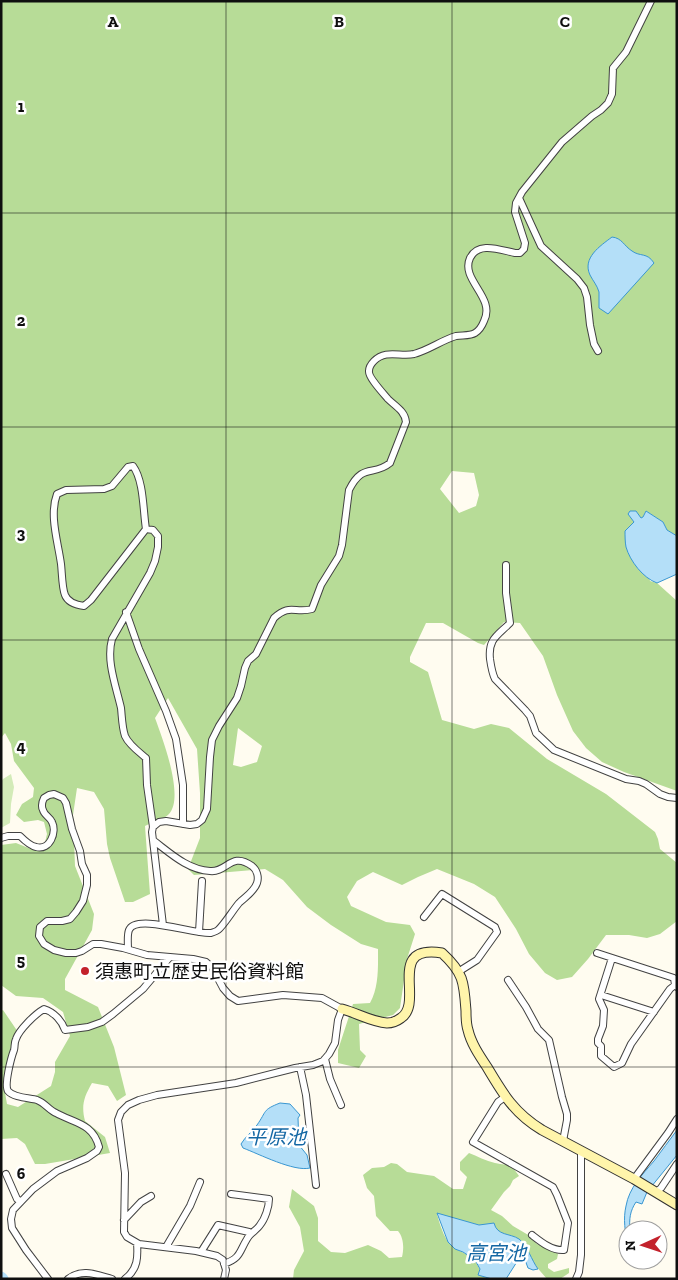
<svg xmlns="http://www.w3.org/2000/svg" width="678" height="1280" font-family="'Zilla Slab','Noto Sans JP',serif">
<rect width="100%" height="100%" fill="#fffcf0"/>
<path fill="#d3ebb8" d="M11,774L14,787L11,804L10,823L1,828V782L3,779Z"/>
<path fill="#b7dc97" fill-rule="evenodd" d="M1,1H677V536L667,530L663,522L646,511L643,517L641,518L629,514L634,522L650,581L657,583L677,601V791L624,772L602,762L586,748L573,731L557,695L543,656L520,623L504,622L484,645L478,643L443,623H426L410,657V662L428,672L442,720L474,729L491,724L509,728L547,759L606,794L655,832L658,839L660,849L677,863V921L660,934L647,938L629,935H606L588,959L572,977L557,980L545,973L529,954L516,929L495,897L474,884L437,869L418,877L402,885L373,872L357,881L347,897L351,906L386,922L410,925L415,934L407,959L400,1008L393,1015L359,1024L360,1050L366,1056L359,1068L338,1063V1050L353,1004L370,1003C379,987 378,967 378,949L361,944L331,925L307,907L283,880L265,869L194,875L188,869L200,838V793L197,749L168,698L155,718C162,737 185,797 169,814C165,819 151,823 145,826L150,894L133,902H125L110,858L107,844L104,809L94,792L77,788L73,815L75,866L94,914L92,930L65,979V990L98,1007L114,1047L126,1095L117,1101L108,1086L92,1083C84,1097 81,1105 85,1121L105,1137L110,1153L45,1164H35L25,1144L17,1138L1,1139V1011L3,1010L18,1032L4,1087L7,1104L18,1107L51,1086L55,1072V1062L70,1036L63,1012L43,998L16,996L1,985V845L16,843L36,851H43L47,834L44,822L38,820L24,822L16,815L22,804L33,797L34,788L14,761L11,744L5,733L1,738ZM452,471L474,473L479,495L476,506L459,513L440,489ZM238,728L262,746L257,762L241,767L233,765Z
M469,1153C477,1156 486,1161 495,1163C508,1166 510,1162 519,1176L513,1180L510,1186L504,1192L491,1210L502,1216L513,1226L530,1236L537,1244L553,1250L558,1254L557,1259L548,1264V1268L554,1272L569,1268V1273L560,1279H547L534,1264L522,1241L515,1237L500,1233L490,1225H479L437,1214C440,1225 445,1243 456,1249C469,1256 473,1255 480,1270L478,1275L492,1279H293L294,1270L304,1251L300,1227L289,1207L292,1189L314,1206L318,1218V1241L331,1252L345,1253L368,1245L381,1251L389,1258L402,1257C404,1249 404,1238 398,1231H390L376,1216L374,1196L367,1188L363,1175L372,1168L384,1167L391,1163L397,1164L407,1172L434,1176L453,1189H463L467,1177L460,1170V1162Z"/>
<path fill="#b4dff8" stroke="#3996d1" d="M612,237C622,238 624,246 632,251C640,257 647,252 654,263L608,314L599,308C599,303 599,297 599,292C597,285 593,281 590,275C582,258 600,246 612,237Z
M630,511H636L641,518L643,517L646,511L663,522L667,530L677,536V574L657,583C643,578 630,561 626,547C625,542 625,536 625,531L634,522L628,514Z
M280,1103L290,1104L300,1115L298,1118L299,1145L307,1155L310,1168C294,1172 259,1154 243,1148L241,1144C245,1137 252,1132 257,1125C267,1111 262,1110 280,1103Z
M677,1130V1155L647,1192L642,1204L636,1202C630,1211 629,1219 630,1230H628V1245C625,1232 623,1219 626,1206C629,1188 642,1175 654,1161C662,1151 669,1140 677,1130Z
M437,1213L479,1225L494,1223C497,1236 510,1233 519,1239C527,1245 532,1261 538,1269L533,1270L528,1268L524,1257H520L506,1279H492L478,1275L480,1269L475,1260L463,1252L455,1249L448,1242Z"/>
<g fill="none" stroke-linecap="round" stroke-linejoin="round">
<path stroke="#b4dff8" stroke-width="11" d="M1,1277L3,1279"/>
<g stroke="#424242" stroke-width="8">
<path id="street" d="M519,198L541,246L577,279L584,288L587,297L590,325L594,344L598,351
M133,466C144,481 143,511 146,529L91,600L84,606C77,605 68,603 65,595C62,588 62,572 61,564C58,542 49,515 57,494L66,490L104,489L112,486L128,467Z
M146,529L153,530L158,536V547L155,561L150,573L112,639C106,661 116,686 121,708C122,717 122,727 125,736C129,745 139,752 146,758L147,785L153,827L152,832L163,925
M506,565V593L510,623C497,636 488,639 490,659C491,666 492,673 495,679L525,710L530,716L536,733L554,750L626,779L639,781L646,784L660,794L668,797L677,798
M126,612L139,649L166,711L176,739L183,785V824
M153,827L159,822L166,821L190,825L197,824L202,820L207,809L210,757L212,740L219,726L237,698L241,686L245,668L248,661L256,654L274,618C290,603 295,614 312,609L321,585L339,556L342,545L349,490C363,462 373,477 390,463L406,422C405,411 395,406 388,399C383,393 368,377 369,371C369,367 372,363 374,361C386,349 400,357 414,354C429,350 442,340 456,336C463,335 470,336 475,333C480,330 482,326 484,321C496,297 460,280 470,258C478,241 500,250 515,253H520L524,249L525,243L515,212L516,203L522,192L562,142L592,116L601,110L608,103L612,94L613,68L626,52L651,1
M1,838L8,836H20C24,840 31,846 36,847C50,851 57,832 52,822C50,817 44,815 43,810C41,806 42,802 44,798L49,795L54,794L63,798L66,803L72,829L80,851L82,864L87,875V885L83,901L76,912L70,919L62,921H47L40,927L39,936L44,944L54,950L66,953H76L82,951L93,944H101L123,948L147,955L193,959L206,962L212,967L223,988L230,996L238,1001L283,995L322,998L342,1009L338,1020L335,1043L329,1054L323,1061L313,1065L295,1068L236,1083L157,1095L139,1100L128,1105L121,1112L118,1120L125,1173L124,1232L127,1237L139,1244L196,1251L217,1256L223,1260L226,1270L224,1279
M424,917L442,894L495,927L497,932L477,960L458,972
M199,932L202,881
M128,949C128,944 127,935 129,930C136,913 196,935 211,933C211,933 217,931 218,930C224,925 233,910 239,903C245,897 254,892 257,883C259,877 257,870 252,866C231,851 227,873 210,871C188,870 170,853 154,841
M597,953L674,978L675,985
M612,958L599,999L604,1010L603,1026L598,1039V1043L601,1046V1056L614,1067L622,1063L631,1044L670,989L675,985L677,987
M508,980L526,1007L538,1029L549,1040L562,1097L567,1114V1120L563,1141
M601,995L654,1012
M325,1059L330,1079L341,1105
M300,1067L306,1095L316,1185
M505,1097L498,1102L473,1142L553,1187L557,1195L568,1223L564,1250C552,1251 541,1242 532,1235
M6,1174L17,1199L20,1201
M634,1179L668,1133L677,1119
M656,1192L661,1188L677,1164
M124,1220L141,1202L151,1196
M166,1247L190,1206L200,1182
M201,1252L218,1225L249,1232L251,1234
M224,1264C241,1258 239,1252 247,1239C250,1233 257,1230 260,1225C265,1219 269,1207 269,1199L231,1194
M48,1279L26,1250L12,1228L11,1219L13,1210L33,1189L57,1171L87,1158L97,1151L99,1147C93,1123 74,1123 56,1113C49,1110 45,1103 37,1100C30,1098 14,1098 8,1091C4,1085 11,1058 14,1050C15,1047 14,1043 16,1039C19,1030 35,1014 44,1009C54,1012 62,1021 65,1030L88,1027L102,1022L113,1014L143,989L169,958
M68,1279C82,1268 97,1275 112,1279
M125,1279C138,1269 138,1257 137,1243
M576,1279L579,1272L581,1255V1150"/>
</g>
<g stroke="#313131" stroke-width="11">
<path id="secondary" d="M342,1009C357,1013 372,1022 387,1023C392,1023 397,1021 401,1018C425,1002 385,944 442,953C464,973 464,983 466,1011C466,1017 466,1024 468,1030C471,1043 479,1055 487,1067C503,1094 514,1113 542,1130L634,1179L677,1205"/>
</g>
<use href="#street" stroke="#fff" stroke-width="6"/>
<use href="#secondary" stroke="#fff5ab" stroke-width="9"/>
</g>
<path fill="none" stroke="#0f0f0f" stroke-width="1" stroke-opacity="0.55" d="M226,1V1279M452,1V1279M1,213H677M1,427H677M1,640H677M1,853H677M1,1067H677"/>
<circle fill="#c3222c" stroke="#fff" stroke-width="2" cx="85" cy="971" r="5"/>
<g text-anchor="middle" stroke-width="5" stroke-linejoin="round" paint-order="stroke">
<g font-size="19" fill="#0f0f0f" stroke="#fff" text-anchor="start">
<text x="95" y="978">須惠町立歴史民俗資料館</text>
</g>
<g font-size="20" font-style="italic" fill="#1467a4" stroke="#fff">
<text x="276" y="1144">平原池</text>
<text x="496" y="1260">高宮池</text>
</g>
</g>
<g font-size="16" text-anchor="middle" font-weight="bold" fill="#0f0f0f" stroke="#fff" stroke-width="5" stroke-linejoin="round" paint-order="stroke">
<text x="113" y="27">A</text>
<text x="339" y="27">B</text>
<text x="565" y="27">C</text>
<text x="21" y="112">1</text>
<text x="21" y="326">2</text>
<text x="21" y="539">3</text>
<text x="21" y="752">4</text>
<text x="21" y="966">5</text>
<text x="21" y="1179">6</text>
</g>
<rect width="678" height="1280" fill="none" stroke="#0f0f0f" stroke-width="5"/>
<g transform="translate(643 1245) rotate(267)"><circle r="24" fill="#ffffff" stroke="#9f9f9f"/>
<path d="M0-4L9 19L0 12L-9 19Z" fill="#c3222c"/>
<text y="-8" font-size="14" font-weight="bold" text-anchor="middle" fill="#0f0f0f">N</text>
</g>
</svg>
